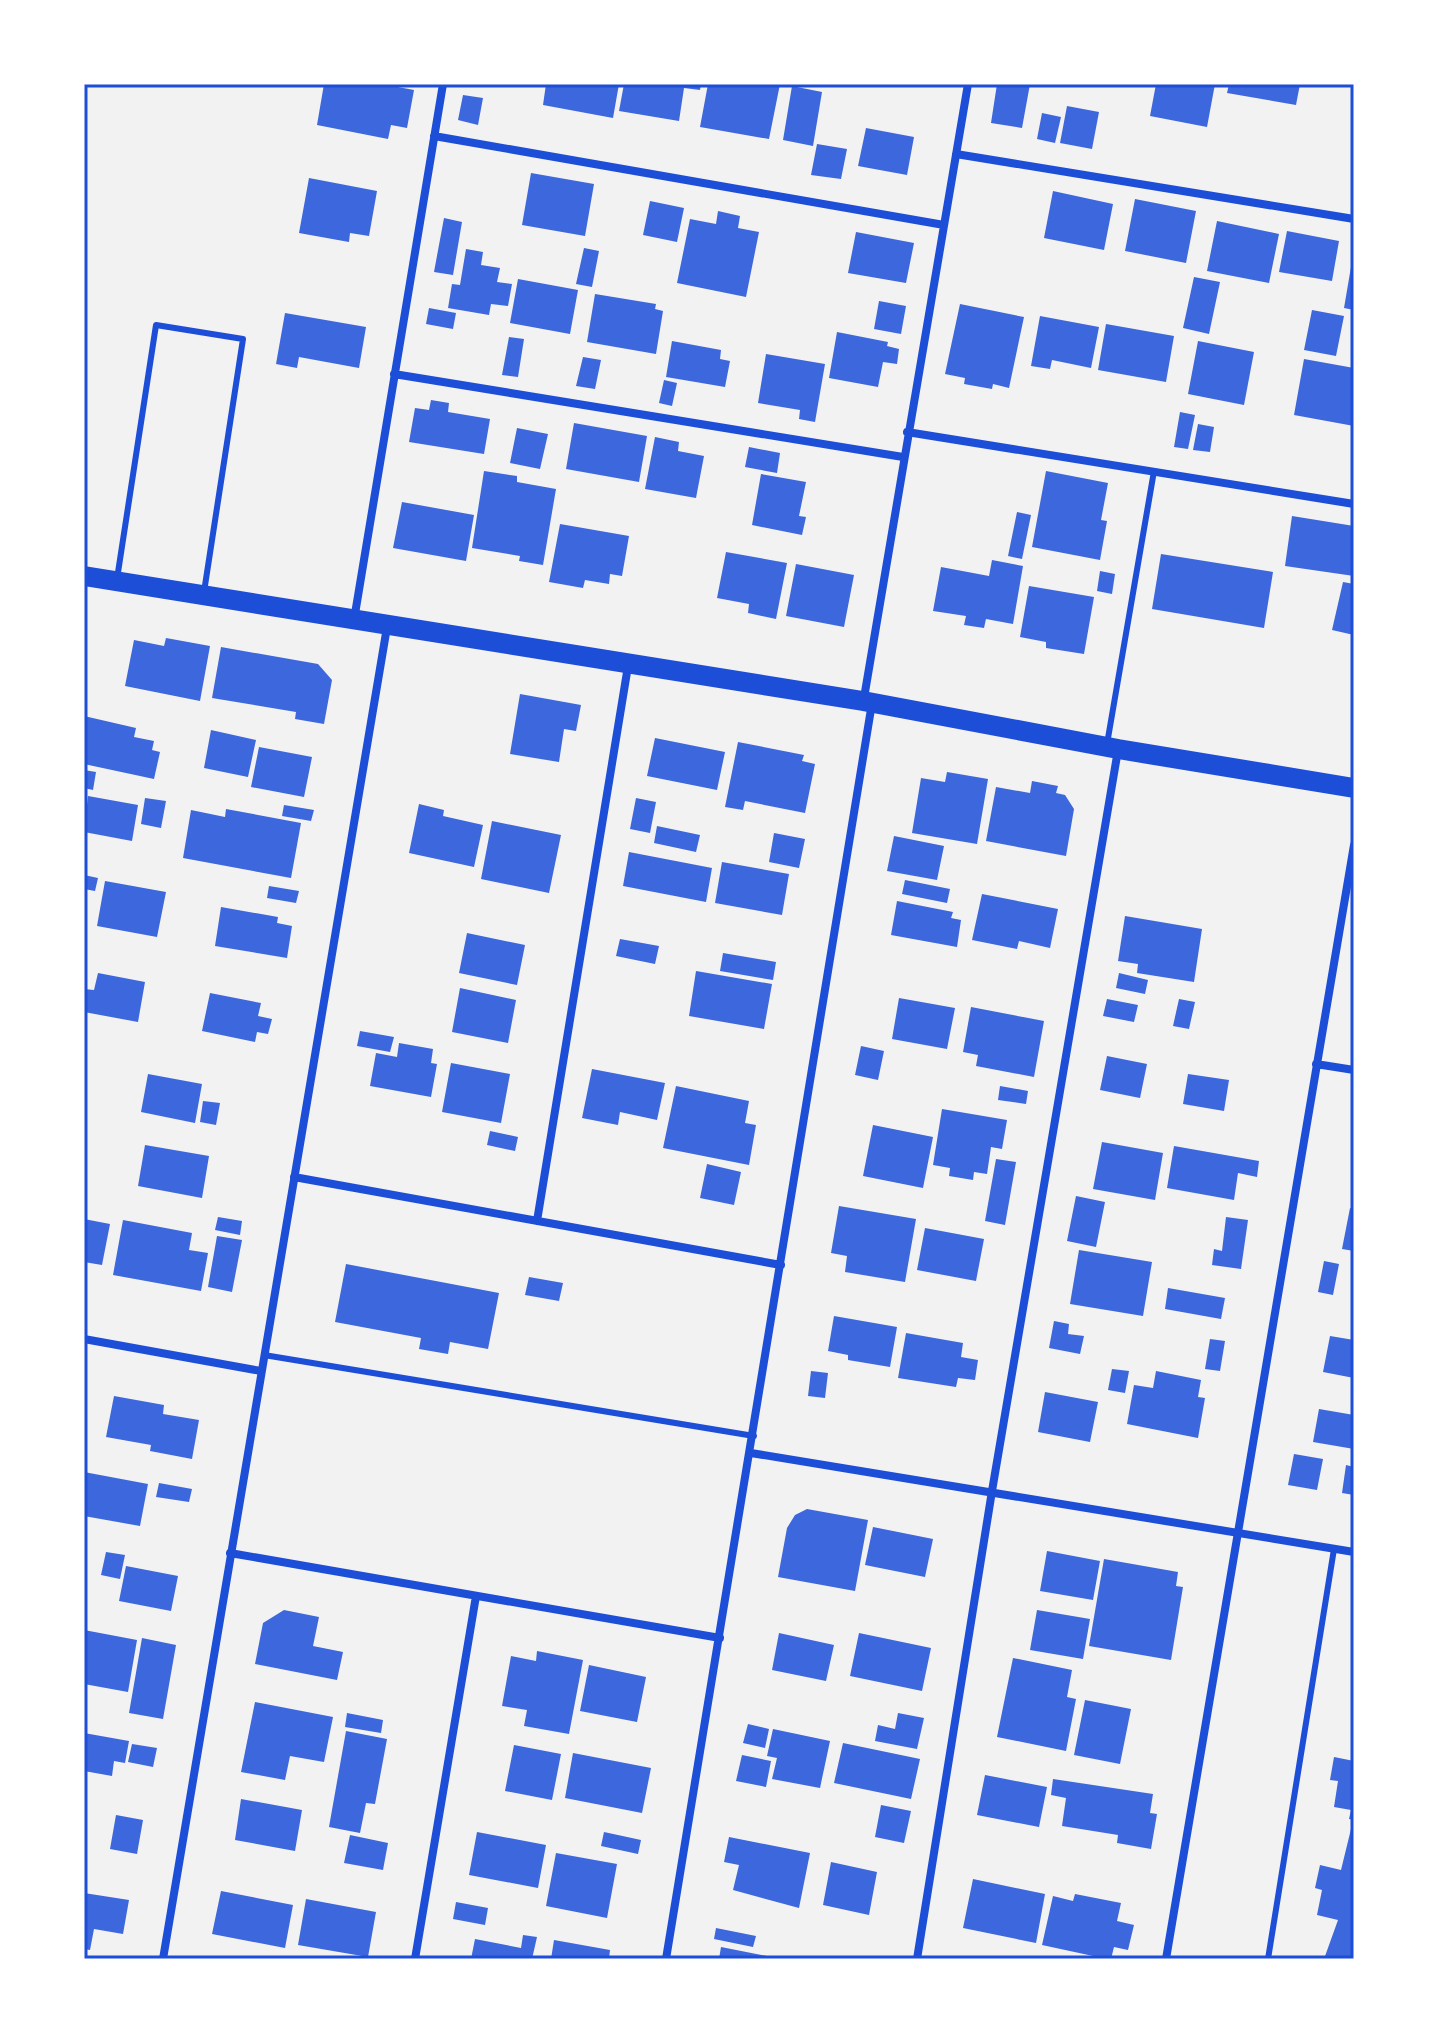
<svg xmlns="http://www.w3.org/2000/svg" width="1438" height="2043" font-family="'DejaVu Sans',sans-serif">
<rect width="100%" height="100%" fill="#f2f2f2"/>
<path fill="#3d67dc" d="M324,84H382L414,90L407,128L391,125L388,139L317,125Z
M546,84H619L613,118L543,105Z
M624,84H701L700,90L684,88L679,121L619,111Z
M708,84H780L769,139L700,127Z
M997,84H1030L1022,128L991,123Z
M1156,84H1215L1207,127L1150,116Z
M1229,84H1300L1296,105L1227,93Z
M792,86L822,92L813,146L783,140Z
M463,95L483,98L478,125L458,120Z
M1067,106L1099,112L1092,149L1060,143Z
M1042,113L1061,117L1055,143L1037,139Z
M866,128L914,137L907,175L858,166Z
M817,144L847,149L841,179L811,175Z
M531,173L594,184L585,236L522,225Z
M309,178L377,191L369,236L350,233L349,242L299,233Z
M1053,191L1113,204L1104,250L1044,238Z
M1135,199L1196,211L1186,263L1125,251Z
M650,201L684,208L677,242L643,235Z
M718,211L740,216L738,228L759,232L746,297L677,283L690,219L716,224Z
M444,218L462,222L453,275L434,272Z
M1217,221L1279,234L1269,283L1207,271Z
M1287,231L1339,241L1332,281L1279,272Z
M856,232L914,243L906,283L848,273Z
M584,248L599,251L592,287L576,284Z
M466,249L483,252L481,265L500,268L497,282L512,284L508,306L491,304L489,315L448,308L452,284L460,285Z
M1352,261H1354V310L1344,308Z
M1194,277L1220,282L1209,334L1183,328Z
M518,279L578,290L570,334L510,323Z
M595,294L656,304L655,309L663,311L656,354L587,342Z
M879,301L906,306L901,334L874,329Z
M960,304L1024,317L1009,388L993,384L992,389L964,384L965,378L945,374Z
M429,308L456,313L453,329L426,324Z
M1312,310L1344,316L1336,356L1304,350Z
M285,313L366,327L359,368L299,357L297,368L276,364Z
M1040,316L1099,327L1091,368L1052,360L1050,369L1031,366Z
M1106,324L1174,336L1166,382L1098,370Z
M837,332L888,342L887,346L899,349L897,364L883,362L878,387L829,378Z
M509,337L524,339L518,377L502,375Z
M672,341L721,350L720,359L730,361L725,387L666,377Z
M1198,341L1254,352L1244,405L1188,394Z
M766,354L825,364L815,422L799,419L800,410L758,403Z
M583,357L601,360L595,389L576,386Z
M1304,359L1354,368V426L1294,415Z
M664,380L677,383L672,406L659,403Z
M431,400L449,403L448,412L490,419L484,454L409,442L415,408L429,410Z
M1180,412L1195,415L1188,449L1174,447Z
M574,423L647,436L639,482L566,469Z
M1198,424L1214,427L1210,452L1193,450Z
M517,428L548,434L540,469L510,463Z
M655,437L679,442L678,451L704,456L696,498L645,489Z
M749,447L780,453L777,473L745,467Z
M484,471L517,476V482L556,489L543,565L519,561L520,556L472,548Z
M1046,471L1108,483L1101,520L1107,521L1100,560L1032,547Z
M761,474L806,482L799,516L806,517L802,535L752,525Z
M402,502L474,515L466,561L393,548Z
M1017,512L1031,515L1022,559L1008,556Z
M1292,516L1354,526V576L1285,566Z
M560,524L629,536L622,576L610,574L609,584L585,580L583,588L549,582Z
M726,552L787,563L776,619L748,613L749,604L717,598Z
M1161,554L1273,572L1264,628L1152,609Z
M992,560L1023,566L1013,624L986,619L984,628L964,625L966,616L933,611L941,567L989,576Z
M796,564L854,575L844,627L786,616Z
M1100,571L1115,574L1112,594L1097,591Z
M1343,582L1354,584V635L1332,630Z
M1029,586L1094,597L1084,654L1046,648V642L1020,637Z
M166,638L210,646L200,701L125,686L134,640L164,646Z
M221,647L318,664L332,680L324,724L295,719L296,712L212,698Z
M520,694L581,705L576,731L564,729L559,762L510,754Z
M84,716L136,728L134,737L154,741L152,750L160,752L154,779L84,764Z
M211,730L256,740L248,777L204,768Z
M655,738L725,752L717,790L647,776Z
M738,742L804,755L802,761L815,764L805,813L745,801L743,810L725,807Z
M259,747L312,757L304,797L251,787Z
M84,770L96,772L93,790L84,788Z
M947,772L988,779L977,844L912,833L921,778L945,782Z
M1032,781L1058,786L1056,793L1065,795L1074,809L1066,856L986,841L996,787L1030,793Z
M88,796L138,805L132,841L84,832Z
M145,798L166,801L161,828L141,824Z
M636,798L656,802L650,833L630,829Z
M419,804L444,810L443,816L483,825L474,867L409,853Z
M284,805L314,810L311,821L282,816Z
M226,809L301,823L291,878L183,858L191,810L225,817Z
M492,821L561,835L549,893L481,879Z
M657,826L700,835L696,852L654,843Z
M774,833L805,839L799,868L769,862Z
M894,836L944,846L937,880L887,871Z
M629,852L712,868L706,902L623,886Z
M722,862L789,874L782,915L715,903Z
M84,875L98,878L95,891L84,889Z
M905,880L950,889L947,903L902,894Z
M105,881L166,892L157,937L97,926Z
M269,886L299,891L296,903L267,898Z
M982,894L1058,909L1050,948L1019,941L1017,949L972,940Z
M897,901L953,912L951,918L961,920L957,947L891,935Z
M221,907L278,917L277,923L292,926L287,958L215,946Z
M1125,916L1202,929L1194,982L1137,973L1138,964L1118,961Z
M467,933L525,945L517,985L459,973Z
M620,939L659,946L655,964L616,956Z
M723,953L776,962L773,980L720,971Z
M696,971L772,984L764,1029L689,1016Z
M98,973L145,982L138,1022L84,1012V989L94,990Z
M1119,973L1148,980L1145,994L1116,988Z
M460,988L516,1000L508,1043L452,1032Z
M210,993L261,1003L258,1016L272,1019L268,1034L257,1032L255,1042L202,1031Z
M899,998L955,1008L947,1049L892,1039Z
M1107,999L1138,1005L1134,1022L1103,1016Z
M1179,999L1195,1002L1189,1029L1173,1026Z
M971,1007L1044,1021L1034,1077L976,1066L978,1055L963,1052Z
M360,1031L394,1037L390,1052L357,1046Z
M399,1043L433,1049L431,1063L437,1064L431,1097L370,1086L376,1053L397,1057Z
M861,1046L884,1051L878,1080L855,1075Z
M1107,1056L1147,1064L1140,1098L1100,1090Z
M451,1063L510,1074L501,1123L442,1112Z
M592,1069L665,1083L657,1120L620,1112L618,1125L582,1118Z
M148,1074L202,1084L195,1123L141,1112Z
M1188,1074L1229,1080L1224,1111L1183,1104Z
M676,1086L749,1101L745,1123L756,1125L749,1165L663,1148Z
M1000,1086L1028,1091L1026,1104L998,1100Z
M203,1101L220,1103L216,1125L200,1122Z
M942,1109L1007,1120L1002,1149L991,1147L987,1174L974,1172L973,1180L949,1176L950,1168L933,1165Z
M873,1125L933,1137L923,1188L863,1176Z
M490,1131L518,1137L515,1151L487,1145Z
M1102,1142L1163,1153L1155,1200L1093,1189Z
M145,1145L209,1156L202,1198L138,1186Z
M1174,1146L1259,1161L1257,1177L1238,1173L1234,1200L1167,1188Z
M996,1159L1016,1162L1005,1225L985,1221Z
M707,1164L741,1172L734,1205L700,1198Z
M1076,1196L1105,1202L1096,1247L1067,1241Z
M839,1206L916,1219L905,1282L845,1272L847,1256L831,1253Z
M1350,1208L1354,1209V1251L1342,1249Z
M218,1217L242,1221L240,1235L215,1230Z
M1226,1217L1248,1220L1241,1269L1212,1265L1214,1249L1222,1251Z
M84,1219L110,1224L102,1265L84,1262Z
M123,1220L192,1233L189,1250L208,1253L201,1291L113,1275Z
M925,1228L984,1239L976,1281L917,1270Z
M217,1236L242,1240L232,1292L208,1287Z
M1079,1250L1152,1262L1143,1316L1070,1304Z
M1324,1261L1339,1264L1333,1295L1318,1292Z
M346,1264L499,1293L488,1349L450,1342L448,1354L419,1349L421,1338L335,1322Z
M529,1277L563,1283L559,1301L525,1295Z
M1168,1288L1225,1298L1221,1319L1165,1309Z
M834,1316L897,1327L890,1367L848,1360V1355L828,1351Z
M1054,1321L1069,1324L1068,1334L1084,1336L1080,1354L1049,1348Z
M906,1333L963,1343L961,1357L978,1360L975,1380L958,1378L956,1387L898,1378Z
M1330,1336L1354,1340V1378L1323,1372Z
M1210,1339L1225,1341L1220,1371L1205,1369Z
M1112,1369L1129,1371L1125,1393L1108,1390Z
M811,1371L828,1373L825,1398L808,1396Z
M1156,1371L1201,1380L1198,1397L1205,1398L1198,1438L1127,1424L1134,1385L1153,1388Z
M1045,1392L1098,1402L1090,1442L1038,1432Z
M114,1396L164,1405L163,1414L199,1420L192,1459L150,1451L151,1445L106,1437Z
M1319,1409L1354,1415V1449L1313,1442Z
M1294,1454L1323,1459L1317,1490L1288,1485Z
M1346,1465L1354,1467V1495L1342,1493Z
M84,1472L148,1484L140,1526L84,1516Z
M159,1483L192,1489L189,1502L156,1497Z
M807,1509L868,1520L855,1591L778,1577L787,1528L795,1515Z
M873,1527L933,1539L925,1577L865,1565Z
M1047,1551L1100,1561L1093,1600L1040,1591Z
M106,1552L125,1555L120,1579L101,1575Z
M1104,1559L1178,1572L1176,1586L1183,1587L1171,1660L1089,1646Z
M126,1566L178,1576L171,1611L119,1601Z
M284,1610L319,1617L313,1646L343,1652L337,1680L255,1664L263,1623Z
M1037,1610L1090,1619L1083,1659L1030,1650Z
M84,1630L137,1640L128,1692L84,1684Z
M779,1633L834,1645L826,1681L772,1670Z
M859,1633L931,1648L922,1691L850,1676Z
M142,1638L176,1645L163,1719L129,1713Z
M537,1651L583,1660L569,1734L524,1726L527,1710L502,1706L511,1656L536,1661Z
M1013,1658L1072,1670L1067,1697L1076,1699L1066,1751L997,1737Z
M589,1665L646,1677L637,1722L580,1711Z
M1085,1700L1131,1709L1120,1764L1074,1755Z
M255,1702L333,1717L324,1762L290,1756L285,1780L241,1772Z
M347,1713L383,1720L381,1733L345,1727Z
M898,1713L924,1718L917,1749L875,1741L878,1725L895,1729Z
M748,1724L769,1729L765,1748L743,1743Z
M773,1729L830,1741L820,1788L772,1779L777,1758L767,1756Z
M346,1731L387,1739L375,1804L366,1803L360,1833L329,1827Z
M84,1733L129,1741L125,1763L114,1761L112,1776L84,1771Z
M843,1743L920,1759L911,1799L834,1783Z
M132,1744L157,1748L153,1767L128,1762Z
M514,1745L561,1754L552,1800L505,1791Z
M573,1753L651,1768L642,1813L565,1798Z
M742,1755L771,1761L766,1787L736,1781Z
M1334,1757L1354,1761V1820L1349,1819L1351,1810L1334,1807L1338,1781L1330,1780Z
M985,1775L1047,1787L1039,1827L977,1815Z
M1053,1779L1153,1794L1150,1813L1157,1814L1151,1849L1117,1843L1118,1835L1062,1826L1066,1798L1051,1795Z
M241,1799L302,1810L295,1851L235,1840Z
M881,1805L911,1811L904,1843L875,1837Z
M116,1815L143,1820L137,1854L110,1849Z
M1351,1829L1354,1830V1959H1324L1338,1920L1317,1915L1322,1890L1315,1888L1320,1865L1341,1870Z
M477,1832L546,1845L538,1888L469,1875Z
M604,1832L641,1840L638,1854L601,1846Z
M350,1835L388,1843L383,1870L344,1863Z
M729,1837L810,1853L799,1908L733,1890L739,1865L724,1862Z
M556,1853L617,1864L607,1918L546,1906Z
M831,1862L877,1872L869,1915L823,1905Z
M973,1879L1045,1894L1036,1943L963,1928Z
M221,1891L293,1905L285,1948L212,1934Z
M84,1893L129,1900L123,1934L94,1929L90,1950L84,1949Z
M1075,1894L1121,1903L1117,1921L1134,1925L1128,1950L1114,1947L1111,1959H1107L1042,1945L1053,1896L1073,1901Z
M306,1899L376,1912L368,1957L298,1945Z
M456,1902L488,1908L485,1925L453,1919Z
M716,1928L756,1936L753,1947L714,1939Z
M523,1935L537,1937L532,1959H471L475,1939L521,1948Z
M554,1940L610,1950L609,1959H551Z
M721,1947L777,1958V1959H719Z"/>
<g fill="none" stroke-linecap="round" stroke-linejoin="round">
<path stroke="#1d4ed8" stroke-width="6" d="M117,579L156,325L243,339L204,592
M1107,744L1154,471
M264,1355L754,1436
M1268,1959L1334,1549"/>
<path stroke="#1d4ed8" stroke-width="8" d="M434,136L944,225
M956,154L1354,219
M394,374L903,457
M907,432L1354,504
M354,620L443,84
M864,698L968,84
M1316,1064L1354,1070
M294,1177L781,1265
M537,1221L628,666
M84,1339L261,1371
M751,1453L1354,1552
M230,1553L720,1638
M163,1959L387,627
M415,1959L476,1596
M666,1959L872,703
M917,1959L992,1491L1118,750
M1166,1959L1354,845"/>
<path stroke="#1d4ed8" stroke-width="20" d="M84,576L863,701L1118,749L1354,788"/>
</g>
<rect width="1438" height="2043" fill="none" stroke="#ffffff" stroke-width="172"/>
<rect x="86" y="86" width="1266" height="1871" fill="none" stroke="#1d4ed8" stroke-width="3"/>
</svg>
